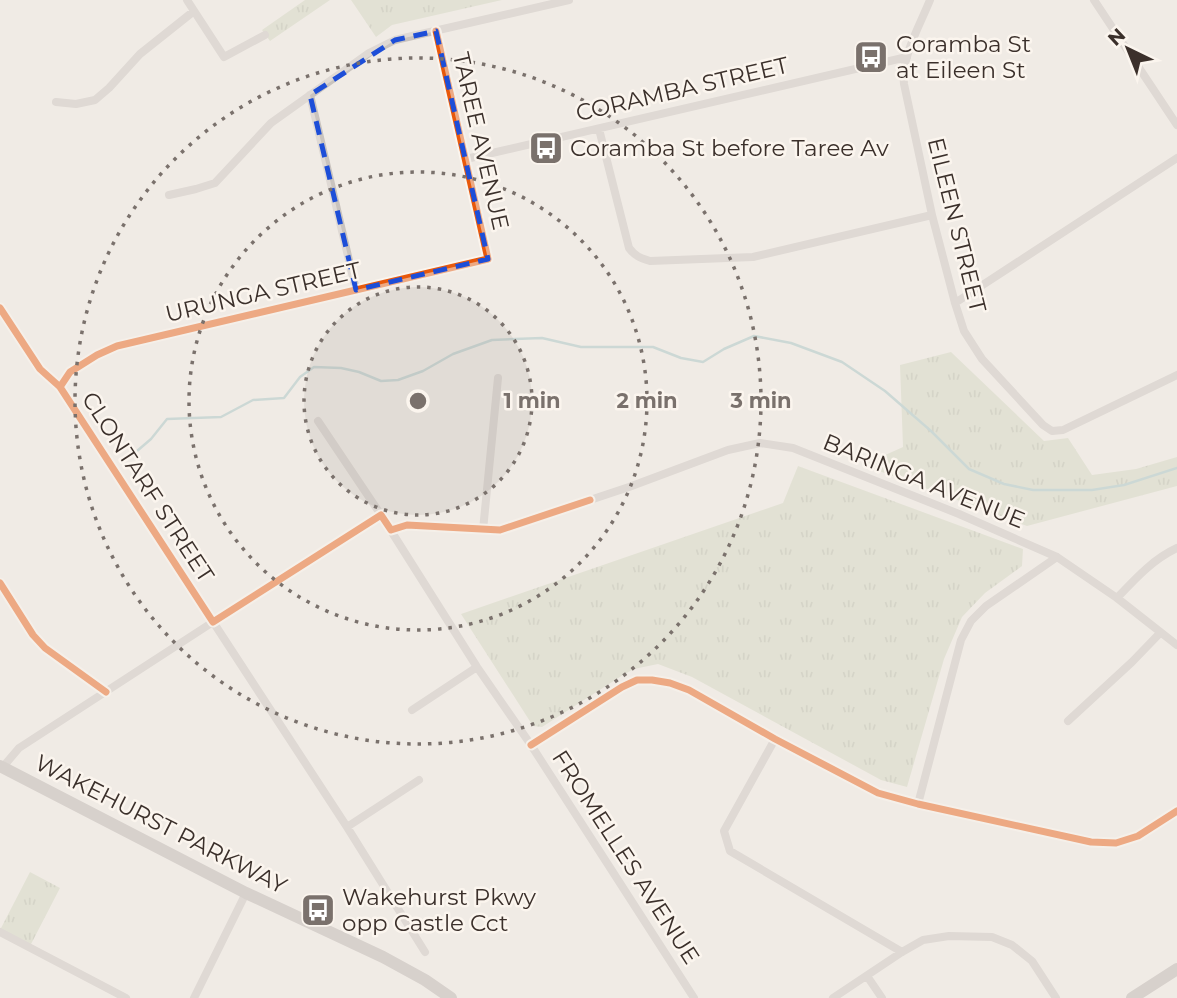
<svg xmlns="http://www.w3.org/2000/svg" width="1177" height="998" font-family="Montserrat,sans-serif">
<defs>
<pattern id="park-tufts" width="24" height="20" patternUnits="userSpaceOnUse" patternTransform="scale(1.75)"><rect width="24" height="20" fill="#d1d6bf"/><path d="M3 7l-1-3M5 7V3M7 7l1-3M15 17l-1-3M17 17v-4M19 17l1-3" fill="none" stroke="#b4b8a4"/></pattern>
</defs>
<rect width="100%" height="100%" fill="#f0ebe5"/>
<path fill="url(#park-tufts)" d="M305,0H330L270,41L262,30Z
M351,0H502L392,25L376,37Z
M951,352L1044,441L1068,438L1092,475L1136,469L1177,457V486L1027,526L863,465L903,447L900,365Z
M798,466L1023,549L1022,566L985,593L962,617L944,659L907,787L881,780L692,677L658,664L634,669L623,675L542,727L533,726L461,614L783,503Z
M30,872L60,888L29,948L0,930Z"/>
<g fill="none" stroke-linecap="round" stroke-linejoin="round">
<path stroke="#a1c2c1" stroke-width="2.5" d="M123,457H130L151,439L167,419L221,417L253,400L284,398L300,377L314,367L341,368L359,372L381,381L398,380L423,371L453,354L492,340L542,338L581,347H653L681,358L703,362L724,349L754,336L791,343L842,362L885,391L931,431L969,469L1004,484L1033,490H1092L1124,485L1177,468"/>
<path stroke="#c9c3be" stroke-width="8" d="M187,0L224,57L265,35
M930,0C920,25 901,57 904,84L932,215L955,303L964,331L982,359L1043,425L1052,431L1063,430L1177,375
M1094,0L1177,125
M310,95L356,290
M56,102L76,104L95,100L109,88L140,54L194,11
M599,129L629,248C635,256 640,258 650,261L753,257L932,215
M466,159L907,57
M169,195L196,189L215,183L271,123L369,53L395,40L569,0
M955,303L1177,158
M0,308L40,369L60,387L76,412L347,827L425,952
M60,387L70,372L97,355L117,346L488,259L436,31
M318,421L381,515L477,667L531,745L694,998
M391,530L407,525L500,530L629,487L728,450L760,443L793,448L959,514L1057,557L1117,598L1177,645
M483,530L498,378
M0,583L33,635L45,648L106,692
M1117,598C1135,579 1153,559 1177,548
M412,710L477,667
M1068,721L1132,662L1160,633
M775,739L724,831L730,851L902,952
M531,745L622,687L637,680H652L670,683L689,690L775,739L878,793L918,804L1091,842L1116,843L1138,836L1177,811
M2,768L19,748L213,622L381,515
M918,804L961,640L971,621L986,606L1057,557
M347,827L419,780
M0,932L126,998
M867,976L882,998
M194,998L246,893
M833,998L902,952L923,940L949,936L992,937L1012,945L1032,961L1056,998"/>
<path stroke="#b8b1ad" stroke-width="12" d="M0,766L246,893L383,957L425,980L451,998
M1132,998L1177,969"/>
<g stroke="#fbf5ee" stroke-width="11">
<path id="cycleway" d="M0,308L40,369L60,387L213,622L381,515L391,530L407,525L500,530L590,500
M60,387L70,372L97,355L117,346L488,259L436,31
M0,583L33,635L45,648L106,692
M531,745L622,687L637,680H652L670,683L689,690L775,739L878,793L918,804L1091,842L1116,843L1138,836L1177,811"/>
</g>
<use href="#cycleway" stroke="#e8590c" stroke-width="7"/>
</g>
<path d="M0 0H1177V998H0ZM436,31L488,259L356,290L310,95L395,40Z" fill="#f0ebe5" fill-opacity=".55" fill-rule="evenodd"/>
<path fill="none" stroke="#1d4ed8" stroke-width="5" stroke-dasharray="14 9" stroke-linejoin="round" d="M436,31L488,259L356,290L310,95L395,40Z"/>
<circle cx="418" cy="401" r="114" fill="#7a716c" fill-opacity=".12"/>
<g fill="none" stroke="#7a716c" stroke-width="3.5" stroke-dasharray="3.5 7">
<circle cx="418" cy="401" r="114"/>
<circle cx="418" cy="401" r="229"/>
<circle cx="418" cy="401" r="343"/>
</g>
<defs>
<g id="bus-square" transform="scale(1.75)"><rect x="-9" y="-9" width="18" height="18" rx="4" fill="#7a716c" stroke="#fbf5ee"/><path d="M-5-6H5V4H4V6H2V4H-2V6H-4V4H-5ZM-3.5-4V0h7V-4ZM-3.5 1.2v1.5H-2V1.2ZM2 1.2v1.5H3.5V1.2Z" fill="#fff"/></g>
</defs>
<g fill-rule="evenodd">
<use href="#bus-square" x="871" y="57"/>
<use href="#bus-square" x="546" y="148"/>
<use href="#bus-square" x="318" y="910"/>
</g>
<g text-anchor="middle" stroke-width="5" stroke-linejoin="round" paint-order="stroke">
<g font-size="23" fill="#3b302b" stroke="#fbf5ee" text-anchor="start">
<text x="896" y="52">Coramba St<tspan x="896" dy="26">at Eileen St</tspan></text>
<text x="570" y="156">Coramba St before Taree Av</text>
<text x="342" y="905">Wakehurst Pkwy<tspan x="342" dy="26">opp Castle Cct</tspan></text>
</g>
<g font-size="23" fill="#3b302b" stroke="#fbf5ee">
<text transform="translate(682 89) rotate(-13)" y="8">CORAMBA STREET</text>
<text transform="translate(481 141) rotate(77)" y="8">TAREE AVENUE</text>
<text transform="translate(957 225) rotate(76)" y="8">EILEEN STREET</text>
<text transform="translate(263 292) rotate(-13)" y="8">URUNGA STREET</text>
<text transform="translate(924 481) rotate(22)" y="8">BARINGA AVENUE</text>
<text transform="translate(148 487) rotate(57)" y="8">CLONTARF STREET</text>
<text transform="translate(161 824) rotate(27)" y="8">WAKEHURST PARKWAY</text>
<text transform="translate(626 857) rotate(57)" y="8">FROMELLES AVENUE</text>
</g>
</g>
<circle cx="418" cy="401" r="10" fill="#7a716c" stroke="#fbf5ee" stroke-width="3.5"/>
<g font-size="21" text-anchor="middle" font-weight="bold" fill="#7a716c" stroke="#fbf5ee" stroke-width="5" stroke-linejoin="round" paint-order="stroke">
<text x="532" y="408">1 min</text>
<text x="647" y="408">2 min</text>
<text x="761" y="408">3 min</text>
</g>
<g transform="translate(1128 49) rotate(317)" stroke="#fbf5ee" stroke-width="5" paint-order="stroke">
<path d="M0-5L12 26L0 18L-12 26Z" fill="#3b302b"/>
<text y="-10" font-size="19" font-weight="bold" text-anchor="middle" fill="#3b302b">N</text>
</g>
</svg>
